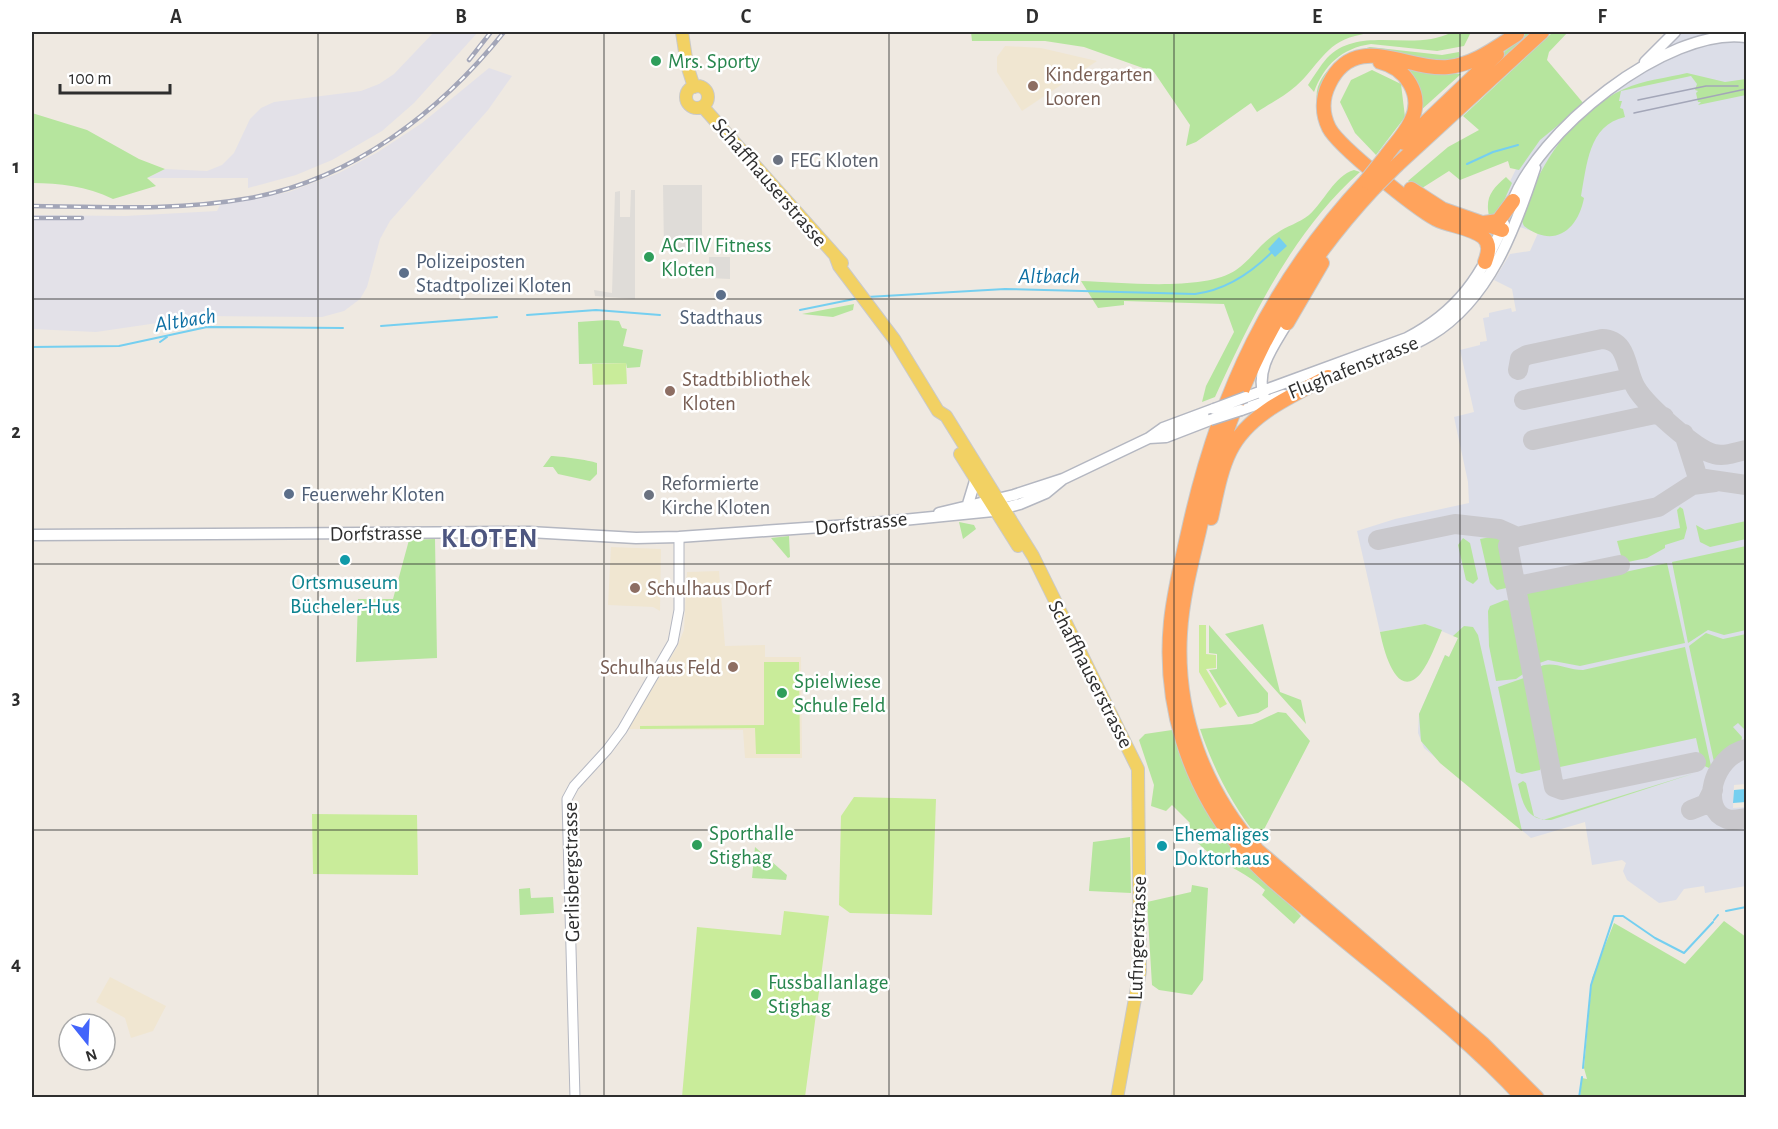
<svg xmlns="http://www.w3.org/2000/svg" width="1778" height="1129" font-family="'Alegreya Sans',sans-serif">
<rect width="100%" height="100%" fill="#efe9e1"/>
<path fill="#e3e1e8" d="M434,32H478L414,103L382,131L332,160L296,175L248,188V178H147L165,169L207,171L222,165L234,153L250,119L261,108L274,102L361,91L379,84L394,74Z
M489,68L512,76L488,110L390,221L380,239L367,287L360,299L344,311L322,317L205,316L96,332L32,329V215L125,216L217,211L220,205L289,192L339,173L378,152L422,123Z"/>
<path fill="#f0e6d1" d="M1005,46L1041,48L1097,61L1022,111L997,72V57Z
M611,547L661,549L660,611L653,607L608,605Z
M719,571L725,646L765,645V657H801L802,758H745L743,730L628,729L677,647L684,630L687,572Z
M110,977L166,1006L153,1031L131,1038L125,1018L96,1002Z"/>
<path fill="#dcdee8" d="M1668,32H1746V784L1734,785L1733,808L1746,807V886L1705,893L1704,886L1684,889L1676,900L1659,903L1627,880L1623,871L1626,863L1622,860L1592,865L1585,822L1531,838L1424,748L1418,733L1419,714L1445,655L1449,657L1458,638L1425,624L1380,632L1357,531L1395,519L1469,503L1468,482L1454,417L1474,412L1460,350L1480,345V342L1487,341L1483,318L1489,317V313L1511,308L1512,312L1516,311L1512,289L1494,280L1510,254L1530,251L1538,233L1492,218L1517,167L1542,136L1637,64Z"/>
<path fill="#b6e59e" d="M971,32H1429C1405,34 1379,29 1355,36C1325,43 1317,68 1296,86C1285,96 1269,104 1257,112L1251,103L1196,142L1186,146L1190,125L1154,72L1084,47L1045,41H972Z
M1452,32H1471L1464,46L1437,51L1371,44C1342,48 1324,65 1314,92L1308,85C1314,76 1320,66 1327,58C1360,24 1414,53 1452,32Z
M1525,32H1534L1408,146Z
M1553,32H1568L1549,52L1547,60L1584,104L1540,140L1519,170L1510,168L1508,161L1460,180L1449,171L1419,190L1408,181L1448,147L1479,130L1463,116Z
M1370,47L1442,55L1459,52L1460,60L1450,62L1361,52L1318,106C1309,75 1345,53 1370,47Z
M1407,69L1461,74L1420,111L1413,80Z
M1372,70L1401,84L1405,117L1376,155L1355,133L1340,102L1351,80Z
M1687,73L1725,82L1746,79V95L1698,105L1701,102H1698L1696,93L1698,91L1695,90L1697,84L1691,76L1621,91L1619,101H1622L1620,108L1623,109L1625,117C1588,125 1587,166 1581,196L1584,198C1578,230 1554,249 1524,226C1517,214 1527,199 1533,188C1552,146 1582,108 1624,89C1643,80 1667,78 1687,73Z
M32,113L87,130L139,159L165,169L147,178L156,186L113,199C86,186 60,183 32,183Z
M1354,170L1360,172C1293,231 1252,317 1215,397L1202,402L1206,386L1234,332L1224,304L1124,301V305L1098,308L1081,281C1120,282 1204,292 1236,270C1251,260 1261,242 1277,233C1287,226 1299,223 1309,215C1324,202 1334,176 1354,170Z
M1506,177L1512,183L1497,216H1489C1485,197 1492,189 1506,177Z
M854,304L853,310L833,317L802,314Z
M607,320L619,321L622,328L627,329L623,346L643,350L640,367L627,368L626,363L579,364L578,322Z
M551,456C560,456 589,460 597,463V474L590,481L558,474L553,467H543Z
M1680,507L1683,509L1687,528L1684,539L1665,545V548L1647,558L1623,563L1617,541L1680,528L1677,510Z
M1746,521V539L1710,547L1700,542L1696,525L1705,530Z
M959,522L974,525L976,529L963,539Z
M1501,535L1511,587L1497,590L1490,583L1480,539Z
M789,536L790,557L788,558L771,538Z
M1463,538L1470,543L1478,579L1473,584L1466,580L1458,545Z
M435,539L437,658L356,662L358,599H393L409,540Z
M1746,546V630L1724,635L1708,630L1688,643L1672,562Z
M1667,563L1685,643L1580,666L1548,660L1534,665L1522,601L1527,593Z
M1505,600L1511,601L1514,604L1526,672L1516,679L1496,681L1489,646L1488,611L1490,606Z
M1263,624L1280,692L1301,700L1306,724L1225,634Z
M1425,624L1442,630C1436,644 1430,661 1421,673C1396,703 1383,647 1380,632Z
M1209,625L1268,693V707L1258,713L1238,717L1209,670L1217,669V654L1209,653Z
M1464,626L1473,627L1478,635L1522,831L1440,763L1421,741L1419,714L1445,655L1449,657L1458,638L1453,636Z
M1706,633L1723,639L1746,634V731L1738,723L1733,727L1742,737L1741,743L1722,753L1714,762L1689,646Z
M1685,647L1711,766L1709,768L1702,765L1696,738L1560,767L1553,764L1537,668C1551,659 1566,670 1583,670Z
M1527,677L1543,763L1540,770L1522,774L1516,772L1498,687Z
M1278,712L1286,713L1310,741L1259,839C1232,805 1214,770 1200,729L1252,724Z
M1172,730L1195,787L1279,893L1301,916L1294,924L1262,895L1265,890C1249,874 1228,867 1209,853C1200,846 1193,837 1184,830L1190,823L1172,805L1166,811L1151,806L1154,785L1139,740L1145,734Z
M1695,773L1551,820C1526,821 1523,804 1518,784L1523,781L1526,783L1534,816L1543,820Z
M1130,837L1131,893L1089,891L1093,842Z
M755,847L787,875L786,880L752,878Z
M1192,885L1208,888L1203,980L1192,995L1159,990L1152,985L1147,902L1191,892Z
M530,888L531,898L553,897L554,913L520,915L519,889Z
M1724,921L1746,937V1097H1580L1582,1078L1587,1079L1584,1068L1592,978L1614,923L1685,964Z"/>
<path fill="#c9ec9a" d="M626,363L627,384L593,385L592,364Z
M1199,625H1206V654L1216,655V668L1206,669L1227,704L1220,708L1199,672Z
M764,662H799L800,754H756L755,728L640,729V726L764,725Z
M854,797L936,799L932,915L850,913L839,905L841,816Z
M312,814L417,815L418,875L313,874Z
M784,911L829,916L805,1097H682L697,927L781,935Z"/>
<path fill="#dfdcd8" d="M663,185H702V250H664Z
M631,190H635V299L595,296L594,290L612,293L615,192L620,191V217H630Z
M709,257H730V279L709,278Z"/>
<path fill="#75cff0" d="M1279,237L1287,246L1275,257L1268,249Z
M1746,789V802L1733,803L1734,790Z"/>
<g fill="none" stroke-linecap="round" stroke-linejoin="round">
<path stroke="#75cff0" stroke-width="2" d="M1467,164L1493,152L1518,145
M867,297L1005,289L1195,294C1226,290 1250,274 1272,252
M800,310L859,298
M527,315L596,310L660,315
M381,326L497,317
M160,342L167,337
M32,347L119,346L207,327L343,328
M1726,911L1746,907
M1714,920L1718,915
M1583,1068L1591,985L1614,916H1623L1655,938L1684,953L1713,922
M1579,1098L1582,1077"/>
<path stroke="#c9c8cc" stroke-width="20" d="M1518,370L1520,359L1527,355L1602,339C1629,340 1625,370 1636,388C1646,405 1696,450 1714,454C1725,457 1736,452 1746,450
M1524,400L1631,378
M1684,434L1698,478L1746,485
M1533,440L1655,414L1664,417
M1378,540L1455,524L1499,529L1517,537
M1514,580L1522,585L1620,565
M1746,749C1713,756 1699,810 1727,819C1733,821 1740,819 1746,818
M1696,762L1562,790L1554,787L1508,546L1511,540L1517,537L1658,507L1692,485L1715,482
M1691,810L1706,804L1713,790"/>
<g stroke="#b4b7c1" stroke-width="11">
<path id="tertiary" d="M575,1098L567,799L574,786L607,750L622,730L673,642L679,610V537"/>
</g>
<g stroke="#b4b7c1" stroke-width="13">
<path id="secondary" d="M1645,62L1675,32
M1511,206C1535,133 1667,26 1746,37
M1321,380C1357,365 1397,355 1431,335C1489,300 1515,229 1535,168
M1246,397L1407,338C1459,311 1481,276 1504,224
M1264,397C1255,369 1273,347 1287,323
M1241,410L1284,395
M1149,438L1166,437L1210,420
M968,504L975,481
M939,513L1014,495L1063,479L1149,438L1163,428L1214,409
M32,535L529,532L636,538L679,537L863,524L993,511L1020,504L1046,493L1063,479"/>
</g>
<g stroke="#c9c9c9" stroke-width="14">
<path id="primary" d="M682,32L687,65L694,87
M686 97a11 11 0 1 1 22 0a11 11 0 1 1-22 0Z
M703,107L842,263
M836,258L839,266L894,339L938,411L946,416L1033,556L1138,769L1140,971L1117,1098
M960,454L1018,546"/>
</g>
<g stroke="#c9c9c9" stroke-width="16">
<path id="motorway" d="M1380,62C1406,68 1424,95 1411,121C1405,134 1394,145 1386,156
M1404,143L1497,54
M1397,165L1542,32
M1366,181C1271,283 1219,393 1189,529C1182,560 1174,591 1171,622C1163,703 1188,783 1239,846C1264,876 1296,900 1326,925C1393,981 1464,1034 1523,1098
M1374,188C1280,289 1228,396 1199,531C1191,564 1182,599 1180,633C1175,714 1204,790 1257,850L1482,1043L1537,1098
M1411,189L1442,209L1502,230
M1484,223L1498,221L1513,201
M1485,262C1488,254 1491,244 1483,237C1470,227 1450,226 1436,219C1416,208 1339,147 1329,128C1322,114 1322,98 1329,84C1355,30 1407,71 1448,67C1475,64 1495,48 1517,34
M1287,323L1322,263
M1211,518C1216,496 1220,471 1230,451C1248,414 1293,395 1328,377"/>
</g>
<use href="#tertiary" stroke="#fff" stroke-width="9"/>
<use href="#secondary" stroke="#fff" stroke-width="10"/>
<use href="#primary" stroke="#f2d163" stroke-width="12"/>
<use href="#motorway" stroke="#ffa35c" stroke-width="14"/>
<path stroke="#a3a6b8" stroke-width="1.5" d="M1638,100L1706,86H1738
M1634,113L1746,89"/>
<g stroke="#a3a6b8" stroke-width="4.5">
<path id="rail" d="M469,60L491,32
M32,206C103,207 179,211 250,198C353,179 440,112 504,32
M32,218H82"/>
</g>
<use href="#rail" stroke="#fff" stroke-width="2" stroke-dasharray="7" stroke-linecap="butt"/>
<g stroke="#b4b7c1" stroke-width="13" stroke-linecap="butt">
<path id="secondary-bridge" d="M1214,409L1246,397
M1210,420L1241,410"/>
</g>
<g stroke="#c9c9c9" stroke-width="16" stroke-linecap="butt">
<path id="motorway-bridge" d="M1366,181L1386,156
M1374,188L1397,165"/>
</g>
<use href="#secondary-bridge" stroke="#fff" stroke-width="10"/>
<use href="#motorway-bridge" stroke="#ffa35c" stroke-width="14"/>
</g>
<path fill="none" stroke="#2e2e2e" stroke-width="1.5" stroke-opacity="0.55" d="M318,32V1098M604,32V1098M889,32V1098M1174,32V1098M1460,32V1098M32,299H1746M32,564H1746M32,830H1746"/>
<g fill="#2e9e5b" stroke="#fff" stroke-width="2">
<circle cx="656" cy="61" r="6"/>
<circle cx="649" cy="257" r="6"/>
<circle cx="782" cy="693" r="6"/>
<circle cx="697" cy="845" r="6"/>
<circle cx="756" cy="994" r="6"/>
</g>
<g fill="#8d6e63" stroke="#fff" stroke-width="2">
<circle cx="1033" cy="86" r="6"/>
<circle cx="670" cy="391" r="6"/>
<circle cx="635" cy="588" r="6"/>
<circle cx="733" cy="667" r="6"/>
</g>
<g fill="#6b7280" stroke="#fff" stroke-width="2">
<circle cx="778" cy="160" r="6"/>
<circle cx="649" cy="495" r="6"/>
</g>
<g fill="#5c6f8a" stroke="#fff" stroke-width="2">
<circle cx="404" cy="273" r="6"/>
<circle cx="721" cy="295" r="6"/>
<circle cx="289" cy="494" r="6"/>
</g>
<g fill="#0f9aa8" stroke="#fff" stroke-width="2">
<circle cx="345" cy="560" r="6"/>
<circle cx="1162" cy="846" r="6"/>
</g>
<g text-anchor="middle" stroke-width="5" stroke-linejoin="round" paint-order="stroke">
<g font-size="21" fill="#27864d" stroke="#fff" text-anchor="start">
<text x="668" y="68">Mrs. Sporty</text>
<text x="661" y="252">ACTIV Fitness<tspan x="661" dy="24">Kloten</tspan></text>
<text x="794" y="688">Spielwiese<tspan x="794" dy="24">Schule Feld</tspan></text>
<text x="709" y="840">Sporthalle<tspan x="709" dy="24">Stighag</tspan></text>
<text x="768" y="989">Fussballanlage<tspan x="768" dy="24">Stighag</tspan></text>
</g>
<g font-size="21" fill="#785e54" stroke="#fff" text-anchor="start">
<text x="1045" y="81">Kindergarten<tspan x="1045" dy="24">Looren</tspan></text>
<text x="682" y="386">Stadtbibliothek<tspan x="682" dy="24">Kloten</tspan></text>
<text x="647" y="595">Schulhaus Dorf</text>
<text x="721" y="674" text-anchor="end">Schulhaus Feld</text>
</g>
<g font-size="21" fill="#5b616d" stroke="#fff" text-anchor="start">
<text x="790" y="167">FEG Kloten</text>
<text x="661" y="490">Reformierte<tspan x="661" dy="24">Kirche Kloten</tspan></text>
</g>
<g font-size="21" fill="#2e2e2e" stroke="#fff">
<text transform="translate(770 182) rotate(49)" y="7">Schaffhauserstrasse</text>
<text transform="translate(1353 367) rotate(-22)" y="7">Flughafenstrasse</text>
<text transform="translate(861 523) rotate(-6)" y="7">Dorfstrasse</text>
<text transform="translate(376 533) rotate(-1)" y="7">Dorfstrasse</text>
<text transform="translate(1091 674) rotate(63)" y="7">Schaffhauserstrasse</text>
<text transform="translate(571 872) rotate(-91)" y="7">Gerlisbergstrasse</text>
<text transform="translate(1137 938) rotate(-88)" y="7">Lufingerstrasse</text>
</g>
<g font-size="21" fill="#4e5e75" stroke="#fff" text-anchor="start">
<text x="416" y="268">Polizeiposten<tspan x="416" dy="24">Stadtpolizei Kloten</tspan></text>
<text x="721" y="324" text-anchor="middle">Stadthaus</text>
<text x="301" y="501">Feuerwehr Kloten</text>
</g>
<g font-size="21" fill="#0d838f" stroke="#fff">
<text x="345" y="589">Ortsmuseum<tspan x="345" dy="24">Bücheler-Hus</tspan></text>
<text x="1174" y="841" text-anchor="start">Ehemaliges<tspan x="1174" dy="24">Doktorhaus</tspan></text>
</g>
<g font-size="22" font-style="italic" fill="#0d6fa3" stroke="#fff">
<text x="1049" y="283">Altbach</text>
<text transform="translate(185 319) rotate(-9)" y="8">Altbach</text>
</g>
<g font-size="27" font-weight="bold" letter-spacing="1.5" fill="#4d5680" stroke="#fff">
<text x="490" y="547">KLOTEN</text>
</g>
</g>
<rect width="1778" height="1129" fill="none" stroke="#ffffff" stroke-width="66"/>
<g transform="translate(87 1042) rotate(162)"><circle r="28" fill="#ffffff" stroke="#ababab" stroke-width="1.5"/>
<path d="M0-4.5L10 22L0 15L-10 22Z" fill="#4264fb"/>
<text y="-9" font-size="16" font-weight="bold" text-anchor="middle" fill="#2e2e2e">N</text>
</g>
<path d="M60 84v9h110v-9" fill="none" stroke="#2e2e2e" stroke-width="3"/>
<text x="69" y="84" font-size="18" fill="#2e2e2e" stroke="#ffffff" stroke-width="4.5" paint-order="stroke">100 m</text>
<rect x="33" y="33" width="1712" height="1063" fill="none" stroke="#2e2e2e" stroke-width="2"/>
<g font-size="20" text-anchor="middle" font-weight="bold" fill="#2e2e2e">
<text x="176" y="23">A</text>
<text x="461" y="23">B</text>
<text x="746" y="23">C</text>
<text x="1032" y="23">D</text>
<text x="1317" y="23">E</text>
<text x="1602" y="23">F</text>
<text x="16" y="173">1</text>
<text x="16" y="438">2</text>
<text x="16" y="704">3</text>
<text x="16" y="970">4</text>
</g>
</svg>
